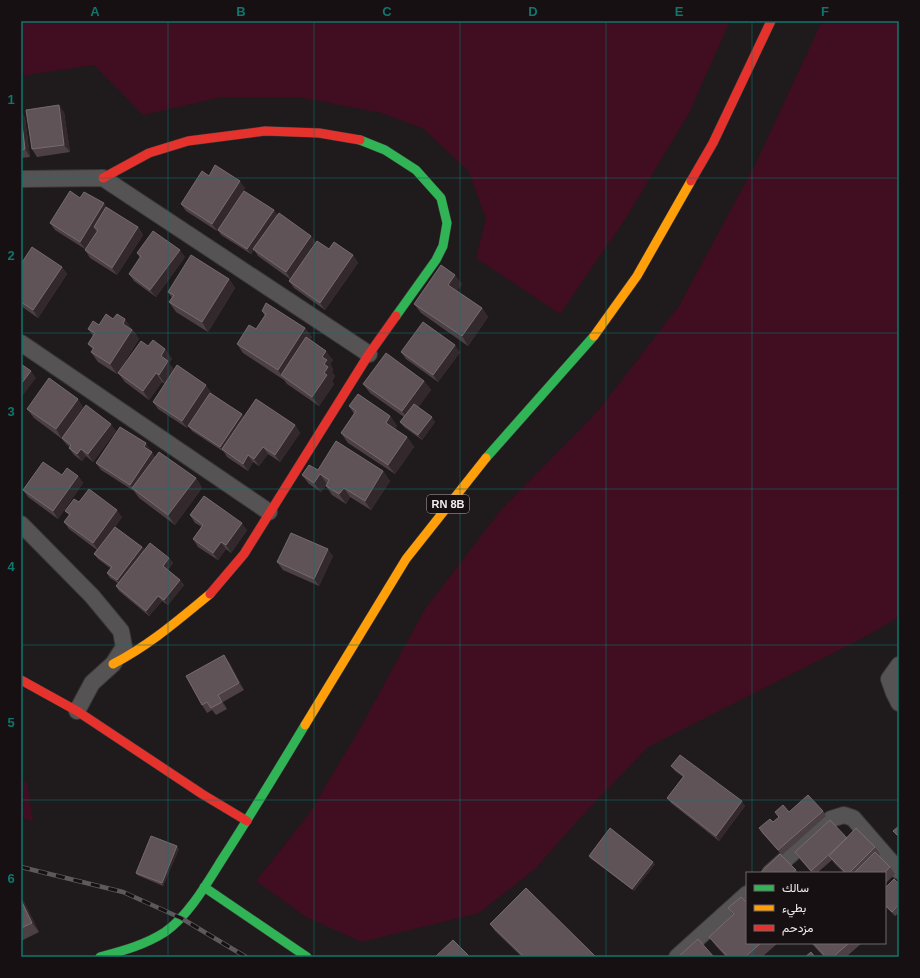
<svg xmlns="http://www.w3.org/2000/svg" width="920" height="978" font-family="Helvetica,Vazirmatn,sans-serif">
<rect width="100%" height="100%" fill="#1f1a1c"/>
<path fill="#410d21" d="M21,21H730L688,115L624,221L560,314L476,258L486,219L469,172L424,129L382,113L298,97H222L143,115L94,65L21,76Z
M822,21H899V617L861,639L648,747L580,818L535,869L479,913L362,942L306,917L256,881L309,814L362,725L425,609L501,510L598,411L679,306L755,165Z
M21,778L27,783L33,821L21,818Z"/>
<g fill="none" stroke-linecap="round" stroke-linejoin="round">
<g stroke="#3a3838" stroke-width="18">
<path id="street" d="M21,179L103,178L369,354
M21,343L269,512
M21,524L92,596L121,631L124,647L113,664L92,683L77,711
M899,665L889,679L894,693L899,703
M770,873L831,819L844,815L853,818L899,871
M677,957L747,894"/>
</g>
<g stroke="#3a3838" stroke-width="10">
<path id="fast" d="M360,140L385,150L416,170L441,198L447,223L443,246L436,260L396,316
M486,458L594,336
M204,887L307,957
M100,957C122,951 145,945 165,932C188,916 206,885 221,861C250,816 278,770 305,725"/>
</g>
<g stroke="#3a3838" stroke-width="10">
<path id="slow" d="M594,336L637,276L691,181
M113,664C151,644 177,621 210,594
M305,725L406,559L486,458"/>
</g>
<g stroke="#3a3838" stroke-width="10">
<path id="jam" d="M103,178L149,153L188,141L265,131L319,133L360,140
M691,181L713,143L771,21
M210,594L244,554L369,354L396,316
M21,680L77,711L202,794L247,821"/>
</g>
<use href="#street" stroke="#565354" stroke-width="16"/>
<use href="#fast" stroke="#30b455" stroke-width="9"/>
<use href="#slow" stroke="#ff9f0a" stroke-width="9"/>
<use href="#jam" stroke="#e5322d" stroke-width="9"/>
<g stroke="#5c595a" stroke-width="4.5">
<path id="rail" d="M21,867L123,892L181,918L246,957"/>
</g>
<use href="#rail" stroke="#171012" stroke-width="3" stroke-dasharray="9" stroke-linecap="butt"/>
</g>
<path fill="#4d4045" d="M21,111L25,118L30,157L21,158Z
M64,112L70,152L37,157L32,149Z
M209,176L245,188L220,228L274,210L277,215L311,236L316,243L329,249L353,255L358,263L325,310L294,288L289,281L290,279L258,256L254,250L251,254L221,235L218,230L217,231L186,211L181,204Z
M80,198L107,208L138,227L143,235L117,275L90,258L85,250L97,231H96L85,249L55,230L50,223Z
M137,253L185,257L156,297L134,281L129,274L140,258Z
M21,264L62,267L67,274L38,318L21,306Z
M229,279L235,288L208,332L176,312L169,302L172,298L168,292Z
M462,284L457,291L482,308L488,317L468,346L421,313L414,304Z
M262,311L305,328L312,337L310,340L333,360L330,364L333,369L332,372L335,376L332,381L334,384L319,406L287,384L284,380L243,353L237,344L256,329L265,316Z
M113,319L132,329L139,339L117,374L98,362L91,352L93,350L88,344L93,336L88,329Z
M148,346L165,349L172,359L169,363L174,370L211,392V393L244,417L295,425L300,433L280,462L268,454L259,466L253,462L248,471L227,457L224,452L192,431L188,426L187,428L158,409L153,402L165,384L162,382L149,400L125,382L118,373Z
M401,352H460L438,382L406,359Z
M424,381L431,390L418,407L435,422L422,440L404,427L400,422L404,417L370,393L363,384Z
M349,406L390,416L397,426L395,429L407,437L414,447L395,474L348,443L341,433L354,414Z
M84,408L116,431L93,462L86,456L82,461L74,455L69,448L70,447L67,445L62,439L34,418L27,409Z
M151,451L155,457L196,478L202,488L175,525L139,498L134,491L101,470L96,463Z
M318,470L383,471L390,481L371,510L350,497L346,504L332,495L326,486L327,484L321,492L309,484L302,475Z
M62,475L78,476L83,483L58,519L28,497L23,490Z
M79,502L122,517L115,527L142,547L145,550L169,558L173,563L168,570L180,580L184,585L168,605L162,601L149,616L119,591L116,586L118,583L110,578L107,573L110,568L98,559L94,554L97,550L69,529L64,522L69,515L65,511Z
M190,515L247,530L231,553L226,549L218,560L198,547L193,539L202,527L195,523Z
M333,556L319,586L283,570L277,562Z
M229,662L244,690L223,702L227,709L216,715L212,710L207,713L202,705Z
M671,766L745,806L719,841L671,803L667,798L683,777L675,771Z
M823,811L826,816L782,855L762,833L759,828L773,822L779,817L775,812Z
M846,838L875,847L880,854L879,856L890,867L895,874L885,884V873H844L834,863L832,860L817,873H812L798,857L795,852Z
M179,849L163,886L137,875L136,873Z
M589,856L655,864L634,891L590,858Z
M796,870L798,873H760Z
M899,884V913L895,916L885,906V888Z
M21,898L24,902L39,932L21,941Z
M747,903V943H778L762,957H726L716,946L709,937L733,915L728,908Z
M490,924L596,957H522L495,931Z
M811,943H862L846,957H824Z"/>
<path fill="#33292d" d="M59,105L64,112L70,152L64,145Z
M21,111L25,118L30,157L25,149Z
M240,181L245,188L217,231L212,224Z
M104,203L109,211L94,227L96,231L85,249L80,242Z
M274,210L277,215L251,254L247,249Z
M138,227L143,235L117,275L112,268Z
M311,236L316,243L291,280L286,272Z
M180,250L185,257L156,297L150,290Z
M353,255L358,263L325,310L320,303Z
M62,267L67,274L38,318L33,310Z
M455,275L462,284L455,294L448,285Z
M229,279L235,288L208,332L202,322Z
M482,308L488,317L468,346L462,336Z
M125,319L132,329L129,333L123,324Z
M305,328L312,337L285,378L281,375L278,370Z
M132,330L139,339L117,374L110,364Z
M455,345L460,352L438,382L433,375Z
M165,349L172,359L169,363L175,371L165,384L159,375L161,356Z
M326,351L333,360L330,364L333,369L332,372L335,376L332,381L334,384L319,406L312,397L324,373V364L322,357Z
M31,371L36,378L21,398V384Z
M156,373L162,382L149,400L143,391Z
M424,381L431,390L409,421L402,411Z
M206,385L211,392L187,428L182,421Z
M78,399L84,408L62,439L56,429Z
M242,414L245,419L222,449L224,452L220,447Z
M390,416L397,426L393,432L386,423Z
M432,417L435,422L422,440L418,435Z
M111,424L116,431L93,462L88,454Z
M295,425L300,433L280,462L275,455Z
M407,437L414,447L395,474L388,465Z
M146,443L151,451L149,454L144,447Z
M263,447L268,454L259,466L254,459Z
M81,449L86,456L82,461L77,454Z
M152,452L157,459L134,490L130,485Z
M248,455L253,462L248,471L243,464Z
M383,471L390,481L371,510L365,501Z
M320,474L327,484L321,492L314,483Z
M78,476L83,483L58,519L53,511Z
M196,478L202,488L175,525L168,515Z
M344,488L350,497L346,504L339,494Z
M117,510L122,517L98,550L93,543Z
M242,523L247,530L231,553L226,545Z
M221,542L226,549L218,560L213,553Z
M142,547L146,552L121,585L117,580Z
M328,549L333,556L319,586L314,579Z
M169,558L173,563L167,571L163,566Z
M180,580L184,585L168,605L164,600Z
M158,596L162,601L149,616L146,611Z
M224,655L229,662L244,690L239,683Z
M218,695L223,702L227,709L222,702Z
M742,801L745,806L719,841L716,836Z
M177,846L179,849L163,886L162,883Z
M653,862L655,864L634,891L632,889Z
M21,898L24,902L39,932L32,923L21,900Z"/>
<path fill="#5f5357" stroke="#766b6f" d="M59,105L64,145L32,149L26,110Z
M21,116L25,149L21,150Z
M215,165L240,181L212,224L181,204L202,171L209,176Z
M70,191L80,198L84,192L104,203L80,242L50,223Z
M244,191L274,210L247,249L218,230Z
M106,207L138,227L112,268L85,250L98,230L94,227Z
M279,213L311,236L286,272L253,249Z
M153,231L180,250L150,290L129,274L141,256L137,253Z
M317,241L329,249L334,242L353,255L320,303L289,281Z
M32,247L62,267L33,310L21,302V264Z
M191,255L229,279L202,322L169,302L174,295L168,292Z
M441,265L455,275L448,285L482,308L462,336L414,304Z
M266,303L305,328L278,370L237,344L249,325L256,329L266,314L262,311Z
M106,314L113,319L117,314L125,319L123,324L132,330L110,364L91,352L94,348L88,344L95,333L88,329L93,321L99,325Z
M423,322L455,345L433,375L401,352Z
M306,337L326,351L322,357L327,360L324,364L328,367L324,373L327,375L312,397L281,375Z
M153,340L165,349L161,356L168,361L159,375L156,373L143,391L118,373L141,341L148,346Z
M386,353L424,381L402,411L363,384Z
M21,364L31,371L21,384Z
M177,365L206,385L182,421L153,402Z
M49,378L78,399L56,429L27,409Z
M210,393L242,414L220,447L188,426Z
M358,394L390,416L386,423L407,437L388,465L341,433L356,411L349,406Z
M256,399L295,425L275,455L263,447L254,459L248,455L243,464L222,449Z
M414,404L432,417L418,435L400,422Z
M86,405L111,424L88,454L81,449L77,454L69,448L71,445L62,438Z
M120,427L146,443L144,447L152,452L130,485L96,463Z
M336,441L383,471L365,501L344,488L339,494L326,486L329,480L320,474L314,483L302,475L309,465L318,470Z
M159,452L196,478L168,515L132,488Z
M43,462L62,475L67,468L78,476L53,511L23,490Z
M89,489L117,510L93,543L64,522L70,514L65,511L74,499L79,502Z
M204,496L242,523L226,545L221,542L213,553L193,539L203,525L190,515Z
M115,527L142,547L117,580L107,573L112,567L94,554Z
M291,533L328,549L314,579L277,562Z
M150,543L169,558L163,566L180,580L164,600L158,596L146,611L116,586Z
M224,655L239,683L218,695L222,702L211,708L207,702L202,705L186,676Z
M680,755L742,801L716,836L667,798L684,776L671,766Z
M808,795L823,811L778,850L759,828L770,819L773,822L779,817L775,812L783,805L789,812Z
M830,820L847,838L811,871L795,852Z
M899,826V837L893,831Z
M610,828L653,862L632,889L589,856Z
M856,828L875,847L849,873H846L829,856Z
M151,836L177,846L162,883L136,873Z
M875,852L890,867L884,873H854Z
M780,854L796,870L792,873H760Z
M894,879L899,884V904L892,912L885,905V888Z
M526,888L596,957H524L490,924Z
M741,897L747,903V943H761L745,957H728L709,937L734,914L728,908Z
M21,900L32,923L21,928Z
M698,939L714,957H678Z
M453,940L470,957H435Z
M813,943H849L833,957H826Z
M811,952L815,957H805Z"/>
<path fill="none" stroke="#0f766e" stroke-width="1" stroke-opacity="0.55" d="M168,21V957M314,21V957M460,21V957M606,21V957M752,21V873M21,178H899M21,333H899M21,489H899M21,645H899M21,800H899M752,943V957"/>
<g text-anchor="middle" stroke-width="3" stroke-linejoin="round" paint-order="stroke">
<rect fill="#171012" stroke="#b0abac" stroke-width="1" x="427" y="495" width="42" height="18" rx="3"/>
<g font-size="11" font-weight="bold" fill="#f2edee">
<text x="448" y="508">RN 8B</text>
</g>
</g>
<rect width="920" height="978" fill="none" stroke="#171012" stroke-width="44"/>
<rect x="746" y="872" width="140" height="72" fill="#171012" stroke="#6f686a"/>
<rect x="754" y="885" width="20" height="6" fill="#30b455" stroke="#6f686a"/>
<text x="782" y="892" font-size="12" fill="#f2edee">سالك</text>
<rect x="754" y="905" width="20" height="6" fill="#ff9f0a" stroke="#6f686a"/>
<text x="782" y="912" font-size="12" fill="#f2edee">بطيء</text>
<rect x="754" y="925" width="20" height="6" fill="#e5322d" stroke="#6f686a"/>
<text x="782" y="932" font-size="12" fill="#f2edee">مزدحم</text>
<rect x="22" y="22" width="876" height="934" fill="none" stroke="#0f766e" stroke-width="1.5"/>
<g font-size="13" text-anchor="middle" font-weight="bold" fill="#0f766e">
<text x="95" y="16">A</text>
<text x="241" y="16">B</text>
<text x="387" y="16">C</text>
<text x="533" y="16">D</text>
<text x="679" y="16">E</text>
<text x="825" y="16">F</text>
<text x="11" y="104">1</text>
<text x="11" y="260">2</text>
<text x="11" y="416">3</text>
<text x="11" y="571">4</text>
<text x="11" y="727">5</text>
<text x="11" y="883">6</text>
</g>
</svg>
